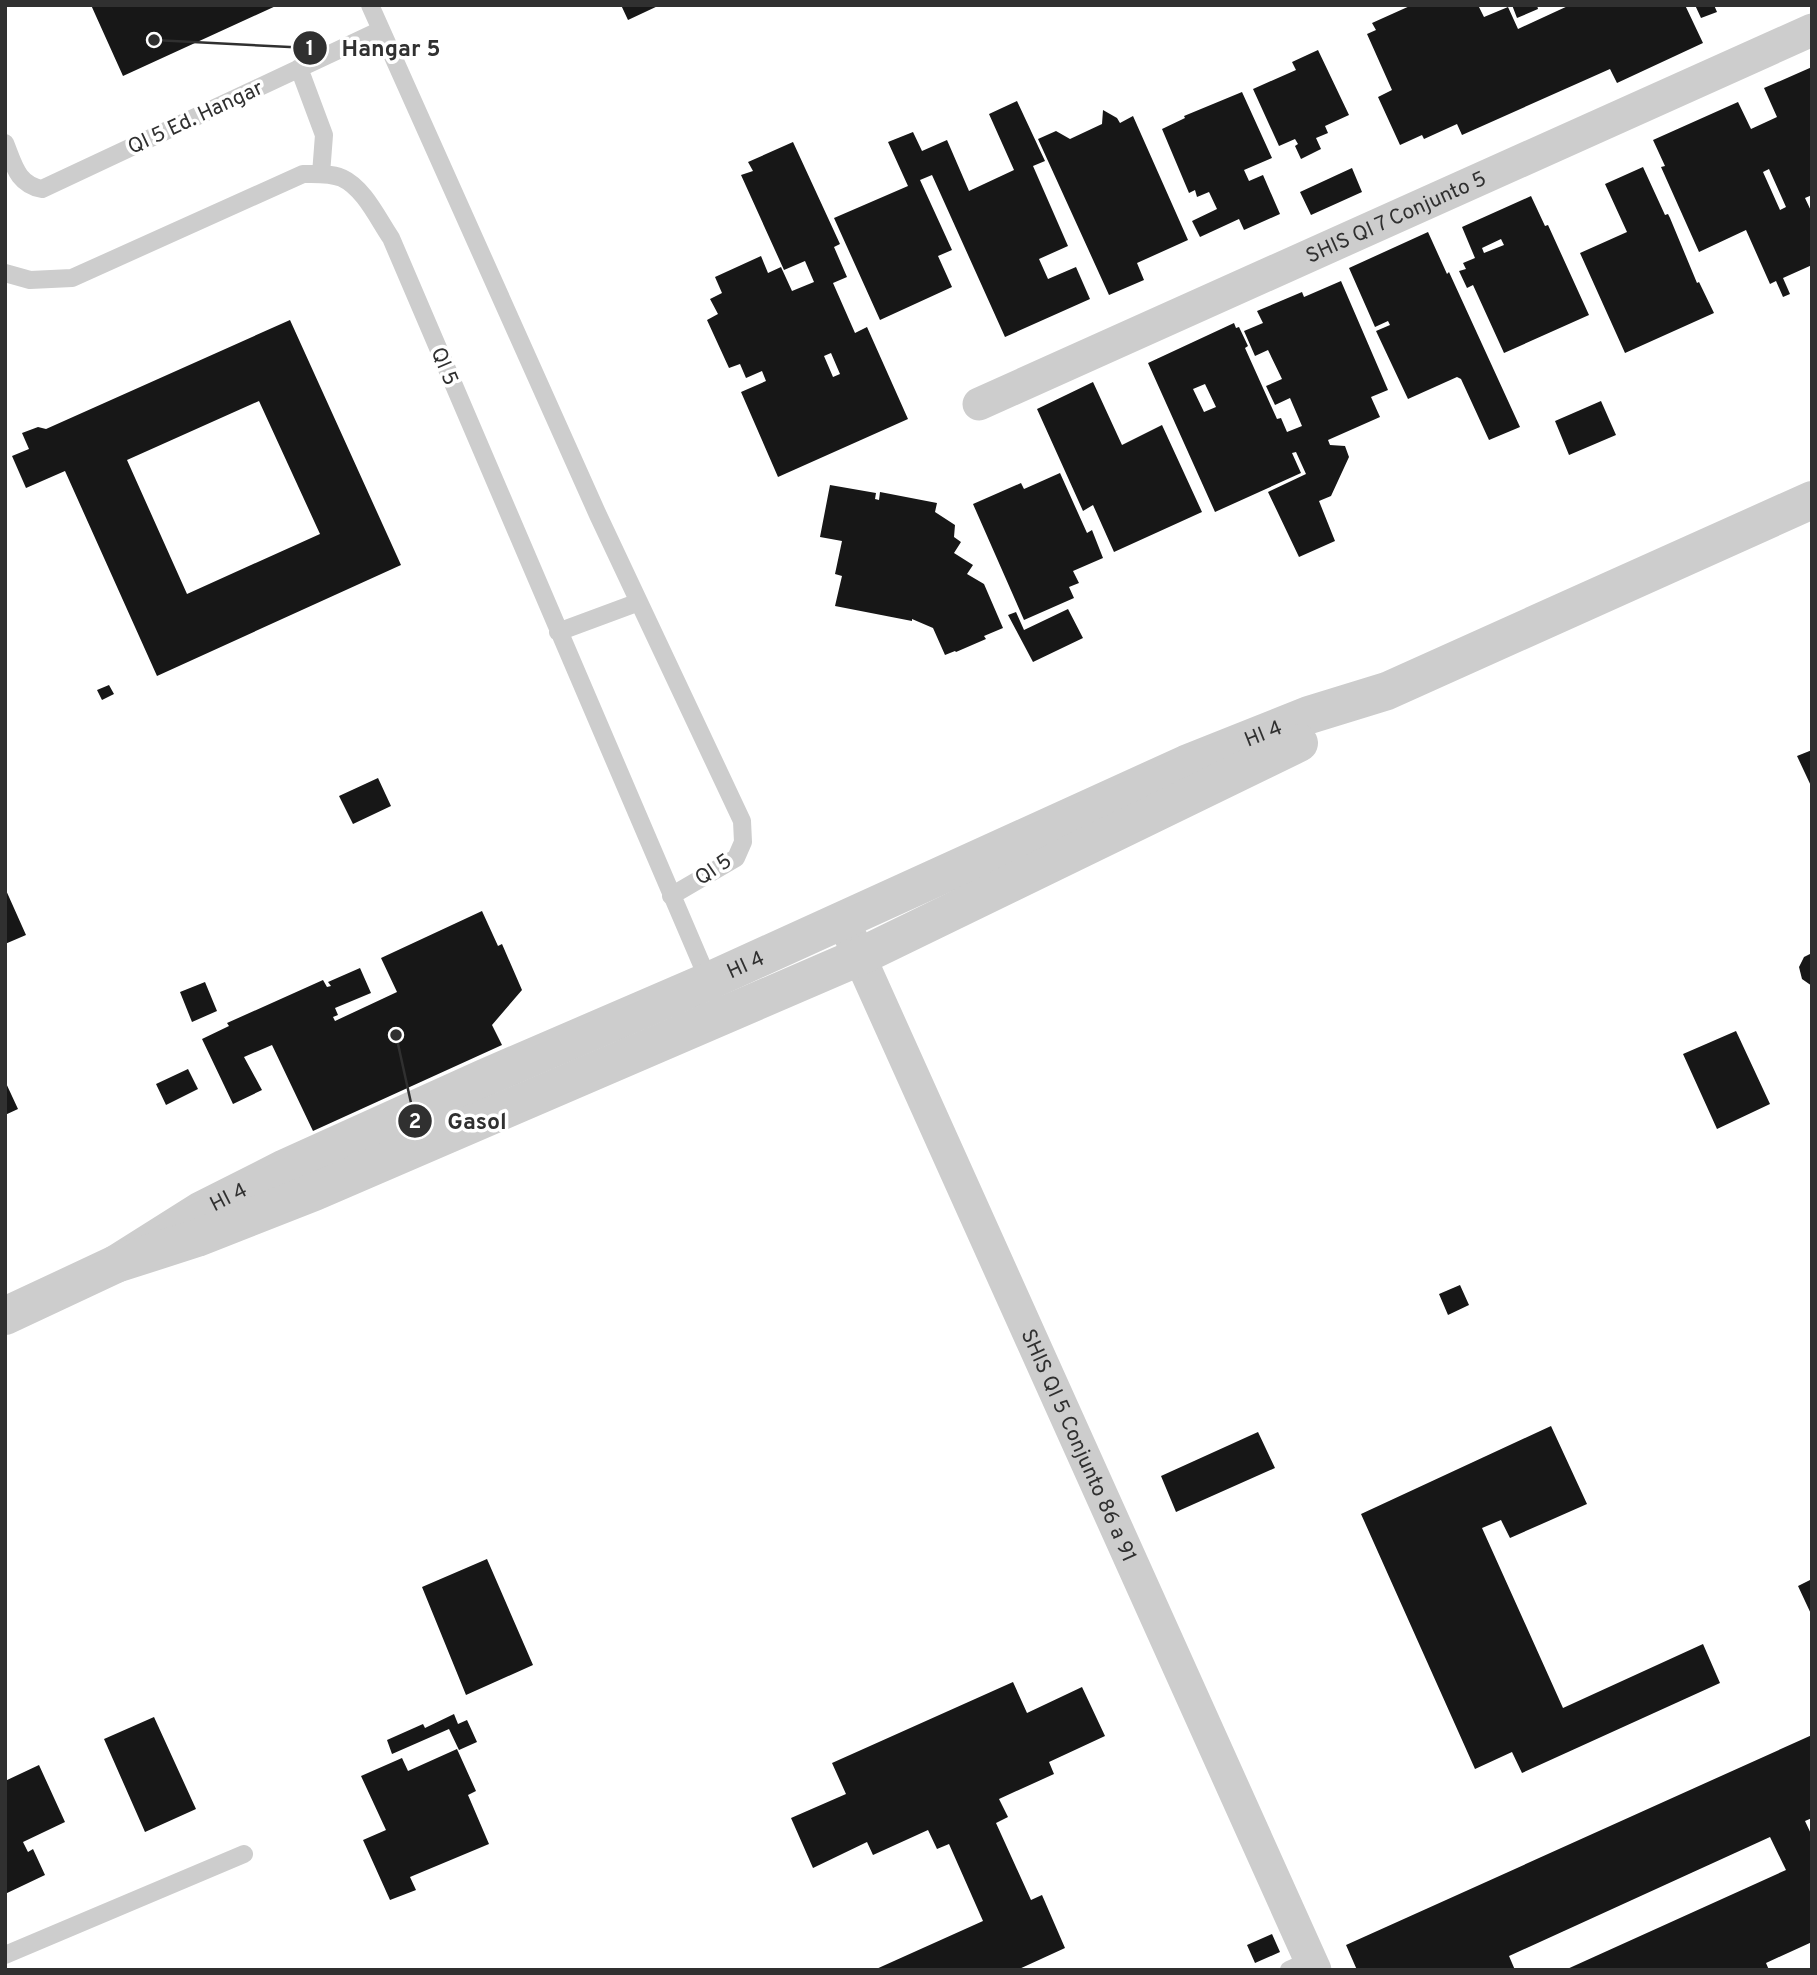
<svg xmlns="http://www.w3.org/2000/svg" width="1817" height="1975" font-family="Overpass,sans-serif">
<rect width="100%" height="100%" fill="#fff"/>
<path fill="#171717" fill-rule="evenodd" d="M91,5H278L123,76Z
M621,5H660L628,20Z
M1412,5H1478L1484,17L1508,7L1518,29L1570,5H1685L1703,43L1617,83L1610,69L1462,135L1457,124L1424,139L1422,135L1400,145L1378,97L1392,90L1367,34L1376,30L1372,23Z
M1512,5H1537L1538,9L1517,18Z
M1695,5H1714L1717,12L1701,18Z
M1318,50L1349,115L1325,126L1328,133L1316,138L1321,149L1301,159L1295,146L1298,144L1295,139L1279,146L1253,89L1296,70L1292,62Z
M1812,67V195L1805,198L1812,213V265L1783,278L1790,294L1783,297L1776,281L1770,284L1746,230L1699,252L1661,167L1665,166L1653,140L1738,102L1751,129L1777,117L1764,88ZM1769,169L1786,207L1780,210L1763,172Z
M1242,92L1272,158L1244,170L1249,181L1263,175L1280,214L1244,230L1239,219L1200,237L1192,221L1217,209L1209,192L1197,197L1195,190L1189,193L1162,129L1185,118L1184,116Z
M1017,101L1045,161L1033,166L1068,246L1039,259L1048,279L1076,267L1090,299L1005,337L932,175L920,180L952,250L938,256L952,287L880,320L834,218L908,186L888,142L913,132L922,151L947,140L969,191L1014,170L989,114Z
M1103,110L1117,118L1120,123L1133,116L1188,240L1137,263L1144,280L1109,295L1038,139L1056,131L1070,139L1102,124Z
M793,142L840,244L834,247L847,277L833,283L855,333L867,327L908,419L778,477L741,392L766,381L762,371L746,378L740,364L729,368L707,320L718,314L710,299L722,293L715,277L761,256L768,273L781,267L792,291L814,282L805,261L784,270L741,175L753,171L748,162ZM831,353L840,374L833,377L824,356Z
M1643,167L1665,215L1668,214L1670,218L1697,283L1699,282L1714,313L1625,353L1580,253L1627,232L1605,184Z
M1352,168L1362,192L1311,215L1300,192Z
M1531,196L1545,226L1548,225L1589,315L1504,353L1473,285L1467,288L1459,271L1466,269L1463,263L1475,258L1462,227ZM1501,239L1504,245L1484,253L1482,248Z
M1428,232L1447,274L1449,272L1520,427L1489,440L1461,379L1457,377L1408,399L1376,331L1390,325L1388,321L1375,327L1349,268Z
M1341,281L1388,390L1371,397L1380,417L1328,440L1330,445L1345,446L1349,457L1331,496L1319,501L1335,541L1299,557L1268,492L1306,474L1296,452L1292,453L1301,473L1215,512L1148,363L1234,323L1236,328L1239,327L1248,346L1245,348L1277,419L1281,418L1287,432L1302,426L1290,398L1275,405L1266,386L1282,379L1268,350L1255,356L1244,331L1263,323L1257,311L1302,292L1304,297ZM1205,384L1216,407L1204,412L1193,389Z
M290,320L401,565L157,676L65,471L26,488L12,456L29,449L22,433L38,427L46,429ZM259,401L320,534L187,594L127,460Z
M1093,382L1122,445L1162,425L1202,512L1114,552L1093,505L1083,511L1037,409Z
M1601,401L1616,435L1569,455L1555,421Z
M1060,473L1087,533L1092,530L1103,558L1073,571L1079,583L1069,587L1074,598L1024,620L973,504L1021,483L1024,489Z
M830,485L876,493L875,499L879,500L880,492L937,503L935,512L955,525L954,537L961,542L954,553L973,565L967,574L984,584L1003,628L984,636L986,639L956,652L955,651L945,655L933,628L912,619V621L835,606L842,576L835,574L842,541L820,537Z
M1068,609L1083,638L1033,662L1008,615L1016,612L1024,630Z
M109,685L114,694L102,700L97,690Z
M1812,750V788L1797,756Z
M378,778L391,806L353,824L339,796Z
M5,888L26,935L5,944Z
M482,911L498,946L502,944L522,990L492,1025L502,1045L313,1131L272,1045L244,1057L262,1090L233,1104L202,1039L229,1026L227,1023L323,980L327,987L331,986L328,982L360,968L371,993L335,1008L338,1015L333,1017L335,1021L397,992L381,958Z
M1812,953V986L1802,979L1799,967L1804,957Z
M205,982L217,1011L192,1022L180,992Z
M1736,1031L1770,1104L1717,1129L1683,1054Z
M188,1069L198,1089L166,1105L156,1084Z
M5,1081L18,1109L5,1115Z
M1460,1285L1469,1305L1448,1315L1439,1294Z
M1551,1426L1587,1504L1510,1538L1501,1520L1482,1528L1563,1708L1703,1644L1720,1683L1522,1773L1512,1752L1475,1769L1361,1514Z
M1258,1432L1275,1468L1176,1512L1161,1476Z
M487,1559L533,1665L466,1695L422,1587Z
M1812,1579V1616L1798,1586Z
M1013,1682L1027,1713L1082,1687L1105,1736L1049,1762L1054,1774L999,1799L1008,1817L996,1823L1031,1900L1042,1895L1065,1948L1017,1970H874L983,1921L949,1844L937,1849L928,1830L873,1855L867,1842L813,1868L791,1818L846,1794L832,1763Z
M454,1714L458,1724L467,1720L477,1742L459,1750L449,1729L392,1754L387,1740L423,1724L425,1728Z
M154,1717L196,1809L145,1832L104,1739Z
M1812,1735V1818L1805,1821L1812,1836V1942L1766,1963L1769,1970H1565L1786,1870L1770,1837L1509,1956L1515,1970H1357L1346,1945Z
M457,1749L476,1791L468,1795L489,1844L410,1877L416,1890L390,1900L363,1840L386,1830L361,1776L402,1758L408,1771Z
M39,1765L65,1822L23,1842L28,1852L33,1849L45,1875L5,1894V1781Z
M1272,1934L1280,1952L1255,1963L1247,1945Z"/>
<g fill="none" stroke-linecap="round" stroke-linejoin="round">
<path stroke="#cdcdcd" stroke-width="18" d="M370,5L598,515L742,821L743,842L736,858L671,896
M299,68L324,135L321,174
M5,143C14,165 17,184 42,189L381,30
M5,273L30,280L72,278L303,174C315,174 330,173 342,178C364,188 378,219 391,238L710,984
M558,632L639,602
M5,1955L244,1854
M1289,1970L1311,1960"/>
<g stroke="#cdcdcd" stroke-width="33">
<path id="s1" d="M979,404L1812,30"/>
<path id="s2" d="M843,920L1315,1970"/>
</g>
<g stroke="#cdcdcd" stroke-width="38">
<path id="s3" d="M116,1264L200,1211L285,1168L484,1078L709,981L1186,764L1309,715L1387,691L1812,500"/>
<path d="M5,1316L116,1264L197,1238L314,1192L859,957L1299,743"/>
</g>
</g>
<g text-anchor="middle" stroke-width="7" stroke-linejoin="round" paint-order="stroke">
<g font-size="21" fill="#303030" stroke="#fff">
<text transform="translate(195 117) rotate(-25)" y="7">QI 5 Ed. Hangar</text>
<text dy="7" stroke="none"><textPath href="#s1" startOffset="457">SHIS QI 7 Conjunto 5</textPath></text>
<text transform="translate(445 366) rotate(67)" y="7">QI 5</text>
<text dy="7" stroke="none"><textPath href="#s3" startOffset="1265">HI 4</textPath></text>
<text transform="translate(713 869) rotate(-34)" y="7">QI 5</text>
<text dy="7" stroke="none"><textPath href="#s3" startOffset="698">HI 4</textPath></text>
<text dy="7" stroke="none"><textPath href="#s3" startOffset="131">HI 4</textPath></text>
<text dy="7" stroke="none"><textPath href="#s2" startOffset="576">SHIS QI 5 Conjunto 86 a 91</textPath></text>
</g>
</g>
<path fill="none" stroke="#303030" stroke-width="2.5" d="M154 40L310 48M396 1035L415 1121"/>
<g fill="#303030" stroke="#fff" stroke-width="2.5">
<circle cx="154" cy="40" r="7"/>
<circle cx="396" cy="1035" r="7"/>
<circle cx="310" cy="48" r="18"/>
<circle cx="415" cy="1121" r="18"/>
</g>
<g font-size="21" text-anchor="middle" font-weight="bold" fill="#fff">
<text x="310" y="55">1</text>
<text x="415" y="1128">2</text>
</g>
<g font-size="23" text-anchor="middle" font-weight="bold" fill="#303030" stroke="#fff" stroke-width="7" stroke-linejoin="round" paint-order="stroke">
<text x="391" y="56">Hangar 5</text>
<text x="477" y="1129">Gasol</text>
</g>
<rect width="1817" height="1975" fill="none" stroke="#303030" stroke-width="14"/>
</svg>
